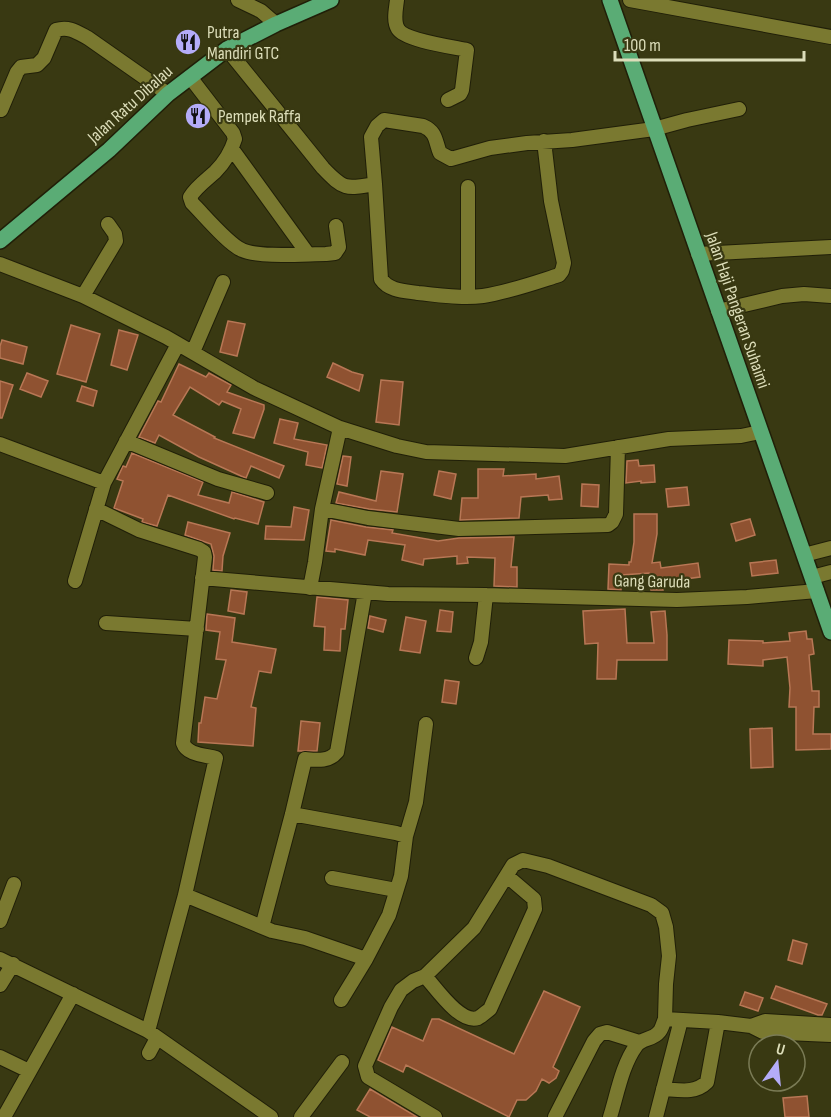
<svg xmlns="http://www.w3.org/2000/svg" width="831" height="1117" font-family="'Sofia Sans Condensed',sans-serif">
<rect width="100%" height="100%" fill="#393912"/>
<path fill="#8f5231" stroke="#b87755" stroke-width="1.5" d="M228,321L245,324L237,356L220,352Z
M71,325L100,334L86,382L57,374Z
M119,330L138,335L127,370L111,365Z
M2,340L27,347L23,364L0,358V346Z
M333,363L352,372L363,375L359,391L327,377Z
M179,364L206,377L209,373L231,385L227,392L264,405V409L254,438L233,433L241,409L222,401L219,405L190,387L173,415L215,437L214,438L284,466L279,478L251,466L246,478L241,476L199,457L159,435L155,443L139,437L158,401L161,402Z
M27,373L48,381L41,397L20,389Z
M381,380L403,382L399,425L376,422Z
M0,381L13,385L2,418H0Z
M82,386L97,391L93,406L77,401Z
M280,419L298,423L294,439L327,445L322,468L306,465L308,452L274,443Z
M132,453L203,482L198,495L229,503L232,492L264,502L258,524L235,518L234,519L168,495L157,526L142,522L143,519L114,508L123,481L117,479L123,466L126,467Z
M343,456L351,457L347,486L337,484Z
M638,460L639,466L654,465L655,482L641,483V481L626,483L627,461Z
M478,469H504L503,476L536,474V479L559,476L562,499L549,500L548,495L521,497L519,518L460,520L462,498H478Z
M381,471L403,474L397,512L369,509L336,503L339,492L376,501Z
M439,471L456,474L451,499L434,495Z
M582,484L599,485L598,507L581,506Z
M687,487L689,505L668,507L666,489Z
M294,507L309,510L304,540L265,539L266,526L291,527Z
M634,514H657V534L652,563L660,562L661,568L698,563L700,577L662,582L663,590H651L649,573L622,575L621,590L608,589L609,564L629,565V562H631L634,542Z
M750,519L755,535L736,541L731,524Z
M331,520L366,527L393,530L392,533L438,541L459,538L514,537L511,567H517V587L494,586L495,558L467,557L468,563L457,564V556L424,559L423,565L402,560L405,545L368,540L365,555L335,549V552L326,551Z
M188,522L230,533L223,556L222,571L213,570L214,556L211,544L185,535Z
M776,560L778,573L752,576L750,563Z
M231,590L247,592L244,614L228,611Z
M317,597L348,600L345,629H341L340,651L324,650L325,627L314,626Z
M625,609L627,643H654L651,612L665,611L667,635V660H617L616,679H597L598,643L585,644L583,611Z
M440,610L453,612L451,632L437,631Z
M207,614L235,618L232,642L276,649L271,673L259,671L251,707L256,708L253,746L198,742L199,723H201L205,697L217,699L226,660L216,659L220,632L206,630Z
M370,616L386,620L383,632L368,628Z
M406,617L426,621L420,653L400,650Z
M806,631L807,639H812L814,654L809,655L812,691H819V707H814L813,734H831V749L796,750V707H789L790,688L787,657L763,660V666L728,664L729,640L763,641V643L790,641L789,633Z
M445,680L459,682L456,704L442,702Z
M301,721L320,723L317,751H298Z
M772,728L773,767L751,768L750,729Z
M793,940L807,944L802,964L788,960Z
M776,986L827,1004L822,1015H818L771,998Z
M544,991L580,1007L553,1067L559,1071L556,1078L549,1083L542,1079L536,1091L526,1100H517L509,1117L406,1065L403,1072L378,1060L392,1027L423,1041L432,1019H439L514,1054Z
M745,992L763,998L758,1011L740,1005Z
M370,1089L417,1117H370L357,1110Z
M807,1096L809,1117H785L783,1098Z"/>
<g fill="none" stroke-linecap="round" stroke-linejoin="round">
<g stroke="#201f08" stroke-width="16">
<path id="minor" d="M238,0L261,11L276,24
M397,0C396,9 393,21 398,29C404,40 453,47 467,50L462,90L460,94L448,100
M630,0L831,37
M227,49L323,168C344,190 346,189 375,184L381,279C389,291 405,291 418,293C439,295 462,299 483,296C509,292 534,283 559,275L562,271L564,263L551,201L544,141
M190,77L233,133L235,139C231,152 224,163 215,172C206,180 196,187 190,197L192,203C204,215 228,244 242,250C259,258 306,254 326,254L335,253L339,247L336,226
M1,110L17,72L21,67L37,65L44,58L56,30C69,26 77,32 88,38L168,94
M232,149L308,254
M375,184L371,137L377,126L384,120L423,126C437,132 435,141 440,153L451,159L490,148L527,143L572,140L654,129L687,120L739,109
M698,254L831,247
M0,264L83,296L166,337L254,388L340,428L397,446L426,452L565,456L669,439L741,436L760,432
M83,296L116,241L115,234L108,224
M468,297V187
M718,311L782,296L804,294L831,296
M193,352L223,282
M126,441L218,479L267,493
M0,444L104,483L178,344
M96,509L139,530L199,549L204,552L205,557L183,743C187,755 205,755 216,758L185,895L148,1031
M322,509L368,518L459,529L608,525L612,522L616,514L618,447
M804,555L831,548
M812,577L831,572
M202,578L388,594L486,595L677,600L747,597L817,591
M75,581L104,483
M310,588L315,562L322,509L340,428
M106,623L197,629
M476,658L481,642L486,595
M292,814L396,833L406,836
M332,878L396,890
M185,895L272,931L305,938L366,959L389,915L401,876L406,836L416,802L426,724
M0,921L14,884
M262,927L292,814L305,759C316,760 329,762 337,752L365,592
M0,959L148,1031L271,1117
M425,976C436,988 460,1024 478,1018C482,1016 486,1012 490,1009L535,909L534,899L507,876
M0,985L13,964
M341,1000L366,959
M751,1026L765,1021L831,1025
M149,1053L157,1038
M0,1057L29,1071
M663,1089C679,1090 695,1094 707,1082L718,1022
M4,1117L73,994
M301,1117L342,1062
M435,1117L368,1077L365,1066L391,1007L401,990L413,981L425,976L474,928L513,865L523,860L548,866L651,905L662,913L666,927L669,956L666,984L665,1019
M555,1117L594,1041L600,1034L607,1032L639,1042
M610,1117C617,1095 622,1065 636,1046C641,1038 653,1040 659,1032C662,1029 663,1023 665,1019L718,1022L751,1026L763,1032L831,1035
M656,1117L681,1020"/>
</g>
<g stroke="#201f08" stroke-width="18">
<path id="major" d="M610,0L831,632
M0,241L109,150L168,94L227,49L276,24L331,0"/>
</g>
<use href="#minor" stroke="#7a7930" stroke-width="14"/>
<use href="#major" stroke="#5aac75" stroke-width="15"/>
</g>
<defs>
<g id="restaurant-disc" transform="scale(1.35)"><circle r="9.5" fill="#b4acf9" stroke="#393912"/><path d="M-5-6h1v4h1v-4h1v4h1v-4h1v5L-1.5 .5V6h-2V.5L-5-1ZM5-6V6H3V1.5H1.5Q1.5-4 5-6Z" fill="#111"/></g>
</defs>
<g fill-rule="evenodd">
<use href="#restaurant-disc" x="188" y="42"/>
<use href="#restaurant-disc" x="198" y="116"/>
</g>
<g text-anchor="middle" stroke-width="4.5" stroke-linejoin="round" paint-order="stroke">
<g font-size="18" fill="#dcddb9" stroke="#393912" text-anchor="start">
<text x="207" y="38">Putra<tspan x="207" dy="21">Mandiri GTC</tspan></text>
<text x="218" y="122">Pempek Raffa</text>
</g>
<g font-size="18" fill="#dcddb9" stroke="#393912">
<text transform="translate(130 104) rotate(-42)" y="6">Jalan Ratu Dibalau</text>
<text transform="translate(738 310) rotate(71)" y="6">Jalan Haji Pangeran Suhaimi</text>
<text transform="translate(652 581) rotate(1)" y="6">Gang Garuda</text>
</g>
</g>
<g transform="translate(777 1063) rotate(15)"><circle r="28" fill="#393912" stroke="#7a7b55" stroke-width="1.5"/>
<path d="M0-4.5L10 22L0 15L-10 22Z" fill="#b4acf9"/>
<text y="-9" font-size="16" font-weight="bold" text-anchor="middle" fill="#dcddb9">U</text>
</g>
<path d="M615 51v9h189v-9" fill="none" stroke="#dcddb9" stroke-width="3"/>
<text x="624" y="51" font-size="18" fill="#dcddb9" stroke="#393912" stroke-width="4.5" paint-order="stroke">100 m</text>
</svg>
